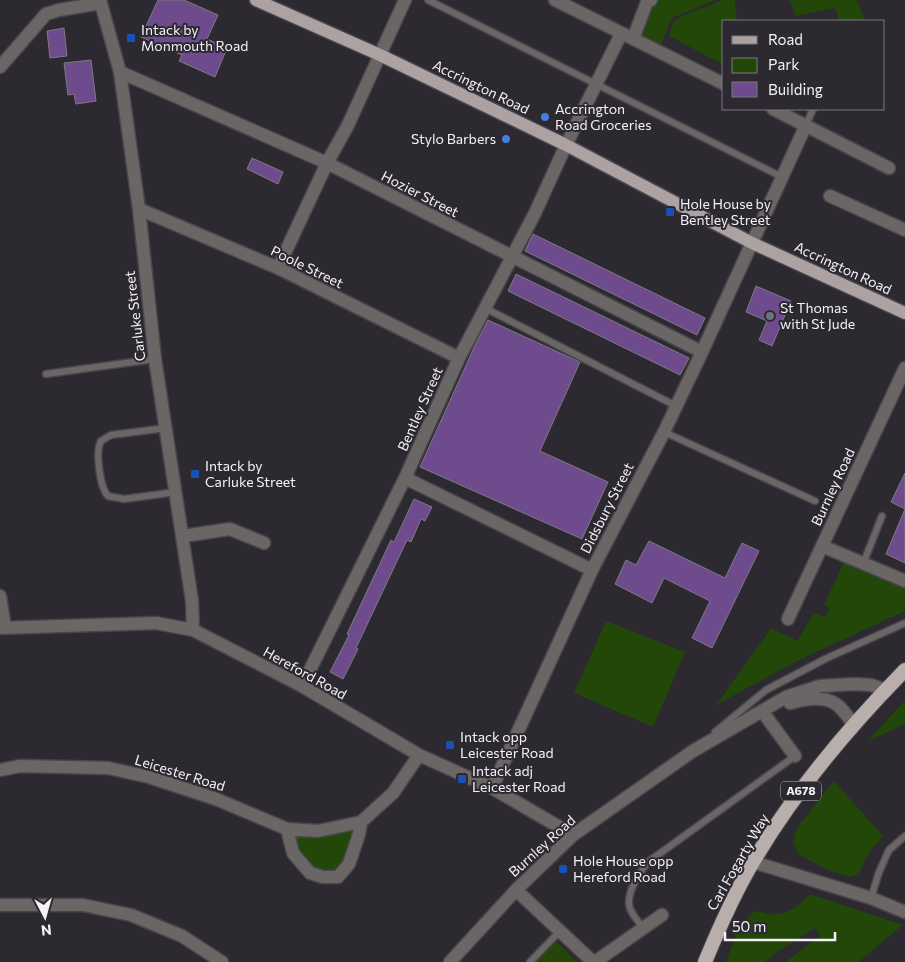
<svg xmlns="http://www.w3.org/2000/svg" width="905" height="962" font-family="Commissioner,sans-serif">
<rect width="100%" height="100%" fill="#2c2930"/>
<path fill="#224708" d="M651,0H715L672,18L658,52L633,39Z
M723,0H735L737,21H724V65L669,36L674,21L680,17Z
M790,0H857L865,21H839L835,8L796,16Z
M844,562L905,589V611L799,660L716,705L771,628L797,641L814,613L825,617L830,608L824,605Z
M606,621L685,652L653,727L574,693Z
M905,700V724L868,741Z
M834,781L883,836L868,854L860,871L856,875L850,877L826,869L799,855L793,843L796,831L799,825Z
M361,822L338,877L310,873L287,829Z
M810,894L903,925L858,962H785L820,936L815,928L776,953L765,962H726C732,946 740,920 755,911C759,911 763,913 767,914C785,916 799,907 810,894Z
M554,943H558L577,962H535L551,944Z"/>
<path fill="#6d4b8d" stroke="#7e7a82" d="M158,0H184L218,15L207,39L227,48L215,77L179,61L182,55L141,37Z
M64,28L67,56L50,58L47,31Z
M91,60L96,101L76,104L74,94L68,95L64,63Z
M252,158L283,172L278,184L247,169Z
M533,234L705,318L697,335L525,251Z
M516,274L689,358L680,375L508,291Z
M756,286L791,301L772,346L759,340L767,321L746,312Z
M488,320L580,362L540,451L608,482L582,539L420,467L476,343Z
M905,473V509L891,502Z
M414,499L432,507L425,521L421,519L411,542L407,540L356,648L358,649L343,679L330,672L349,635L347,634L391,540L394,542Z
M905,509V563L886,554Z
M649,541L725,578L742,543L759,551L712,648L692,638L710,601L664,578L652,603L615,584L626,560L636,565Z"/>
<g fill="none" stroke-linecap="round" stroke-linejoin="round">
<g stroke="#48454c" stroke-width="9">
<path id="service" d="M428,0L782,177
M806,125L813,109
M485,308L676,406
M46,374L155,359
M166,428L111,435L101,441C95,451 100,488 108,496L124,499L176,492
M664,432L815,501
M863,564L882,516
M715,732L766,690L825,659L905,623
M871,898L879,872L889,850L905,836
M643,928C639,922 632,915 630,908C625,894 640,872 648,862L795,756
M530,962L560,931"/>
</g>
<g stroke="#48454c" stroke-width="15">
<path id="minor" d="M100,0L120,72L139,209L155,359L192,601L193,630
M555,0L724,84
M633,39L647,2L651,0
M0,67L46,14L59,10L101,3
M120,72L327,163L702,352
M773,109L889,168
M830,196L905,230
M139,209L278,268L459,358
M278,268L327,163L348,125L405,0
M405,478L592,570
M183,536L230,529L264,543
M822,546L905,581
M0,596L5,628
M788,619L905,368
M0,628L156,623L193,630L302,686L419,755L492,788L573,835
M302,686L405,478L459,358L535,213L566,145L621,34
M762,711L795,756
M0,770L20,766L108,768L149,777L216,799L287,829L318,831L361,822L393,793L419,755
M492,788L592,570L664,432L702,352L806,125
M287,829L293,853L310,873L323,877H338L349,864L359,834L361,822
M753,862L871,898L905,912
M516,890L593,962
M0,905H83L131,915L182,936L222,962
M595,962L662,915"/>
</g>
<g stroke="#48454c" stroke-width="15">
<path id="tertiary" d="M790,703C804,699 823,695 836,704C843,709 849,718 854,725
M450,962L516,890L573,835L693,751L786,697L820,686L854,684L871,685L886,690"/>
</g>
<g stroke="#48454c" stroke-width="15">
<path id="primary" d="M256,0L380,55L566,145L752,243L905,313"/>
</g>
<g stroke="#48454c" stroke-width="16">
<path id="trunk" d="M705,962C719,928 734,894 753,862C794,792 848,728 905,670"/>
</g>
<use href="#service" stroke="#6b6666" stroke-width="6"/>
<use href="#minor" stroke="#6b6666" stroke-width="12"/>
<use href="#tertiary" stroke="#6b6666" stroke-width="12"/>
<use href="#primary" stroke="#aba2a1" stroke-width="12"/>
<use href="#trunk" stroke="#b8aeac" stroke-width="14"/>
</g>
<g fill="#1a4fb4" stroke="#2c2930" stroke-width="2">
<rect x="126" y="33" width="10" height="10" rx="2.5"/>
<rect x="665" y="207" width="10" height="10" rx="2.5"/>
<rect x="190" y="469" width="10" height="10" rx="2.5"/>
<rect x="445" y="740" width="10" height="10" rx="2.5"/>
<rect x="457" y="774" width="10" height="10" rx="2.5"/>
<rect x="558" y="864" width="10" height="10" rx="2.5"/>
</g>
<g fill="#3f7fe0" stroke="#2c2930" stroke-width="2">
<circle cx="545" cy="117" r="5"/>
<circle cx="506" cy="139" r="5"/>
</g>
<circle fill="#6b7280" stroke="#2c2930" stroke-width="2" cx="770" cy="316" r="5"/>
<g text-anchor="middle" stroke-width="4" stroke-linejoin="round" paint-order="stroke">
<rect fill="#2c2930" stroke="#b8b6bb" stroke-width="1" x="781" y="781.5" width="40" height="19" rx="4"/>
<g font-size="12" font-weight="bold" fill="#f4f2f6">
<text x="801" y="795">A678</text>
</g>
<g font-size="14" fill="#f4f2f6" stroke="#2c2930" text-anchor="start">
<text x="141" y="35">Intack by<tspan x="141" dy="16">Monmouth Road</tspan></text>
<text x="555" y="114">Accrington<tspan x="555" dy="16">Road Groceries</tspan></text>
<text x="496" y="144" text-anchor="end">Stylo Barbers</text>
<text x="680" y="209">Hole House by<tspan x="680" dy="16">Bentley Street</tspan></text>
<text x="780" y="313">St Thomas<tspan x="780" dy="16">with St Jude</tspan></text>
<text x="205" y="471">Intack by<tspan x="205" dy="16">Carluke Street</tspan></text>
<text x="460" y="742">Intack opp<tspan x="460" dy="16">Leicester Road</tspan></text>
<text x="472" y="776">Intack adj<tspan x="472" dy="16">Leicester Road</tspan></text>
<text x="573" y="866">Hole House opp<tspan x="573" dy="16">Hereford Road</tspan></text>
</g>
<g font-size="14" fill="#f4f2f6" stroke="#2c2930">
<text transform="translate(481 87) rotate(26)" y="5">Accrington Road</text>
<text transform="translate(420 194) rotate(27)" y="5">Hozier Street</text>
<text transform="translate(307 267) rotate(26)" y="5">Poole Street</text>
<text transform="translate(843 268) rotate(25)" y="5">Accrington Road</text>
<text transform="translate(135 316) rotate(-97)" y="5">Carluke Street</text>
<text transform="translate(420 409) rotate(-66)" y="5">Bentley Street</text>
<text transform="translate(833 487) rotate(-65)" y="5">Burnley Road</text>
<text transform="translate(607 508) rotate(-63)" y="5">Didsbury Street</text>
<text transform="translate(305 673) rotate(29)" y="5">Hereford Road</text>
<text transform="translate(180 773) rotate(17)" y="5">Leicester Road</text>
<text transform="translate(542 846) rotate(-42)" y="5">Burnley Road</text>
<text transform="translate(738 862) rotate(-60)" y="5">Carl Fogarty Way</text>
</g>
</g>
<rect x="722" y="20" width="162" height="90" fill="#2c2930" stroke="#7c797f"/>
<rect x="732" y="36" width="25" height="8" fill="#aba2a1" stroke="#7c797f"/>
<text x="768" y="45" font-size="15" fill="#f4f2f6">Road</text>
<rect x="732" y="58" width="25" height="15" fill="#224708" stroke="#7c797f"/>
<text x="768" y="70" font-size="15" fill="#f4f2f6">Park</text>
<rect x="732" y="82" width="25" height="15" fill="#6d4b8d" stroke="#7c797f"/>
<text x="768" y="95" font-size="15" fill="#f4f2f6">Building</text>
<g transform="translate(45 917) rotate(174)" stroke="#2c2930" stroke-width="4" paint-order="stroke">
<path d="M0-4L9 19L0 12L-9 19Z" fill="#f4f2f6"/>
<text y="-8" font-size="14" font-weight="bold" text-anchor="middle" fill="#f4f2f6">N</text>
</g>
<path d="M725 932v8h110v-8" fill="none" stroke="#f4f2f6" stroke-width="2.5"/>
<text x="732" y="932" font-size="15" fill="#f4f2f6" stroke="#2c2930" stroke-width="4" paint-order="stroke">50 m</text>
</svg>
